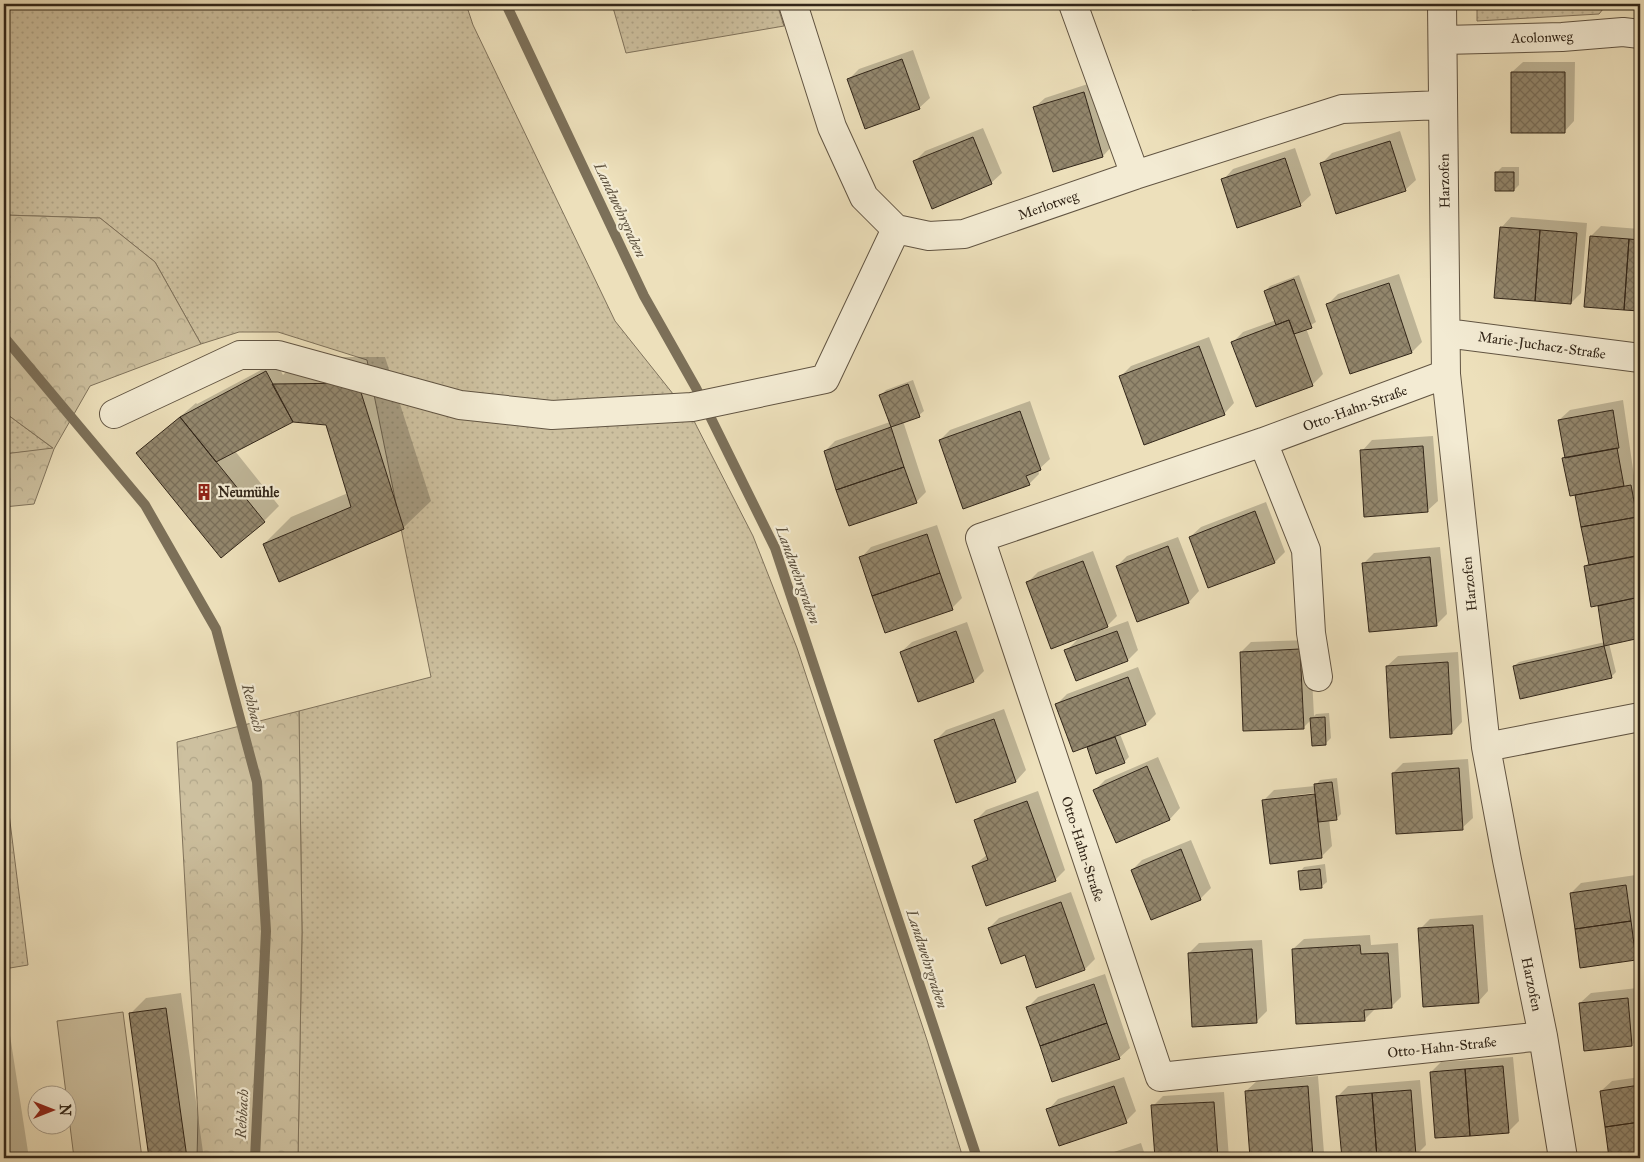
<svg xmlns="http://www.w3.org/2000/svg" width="1644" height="1162" font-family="'IM FELL Great Primer',serif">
<defs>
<pattern id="grass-dots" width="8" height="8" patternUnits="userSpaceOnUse" patternTransform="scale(1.25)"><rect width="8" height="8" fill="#cdc09f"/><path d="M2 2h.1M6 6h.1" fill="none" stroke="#b0a588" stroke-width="1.8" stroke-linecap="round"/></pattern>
<pattern id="forest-crowns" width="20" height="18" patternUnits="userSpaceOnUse" patternTransform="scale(1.25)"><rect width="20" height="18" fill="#cdc09f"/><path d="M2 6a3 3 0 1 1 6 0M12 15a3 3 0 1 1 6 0" fill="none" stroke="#b0a588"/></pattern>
<pattern id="building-cross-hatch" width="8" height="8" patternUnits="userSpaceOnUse" patternTransform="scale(1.25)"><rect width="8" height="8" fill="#93876d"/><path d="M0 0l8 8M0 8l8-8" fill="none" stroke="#796e59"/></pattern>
</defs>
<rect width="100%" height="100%" fill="#ede0bb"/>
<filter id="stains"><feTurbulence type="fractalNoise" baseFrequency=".004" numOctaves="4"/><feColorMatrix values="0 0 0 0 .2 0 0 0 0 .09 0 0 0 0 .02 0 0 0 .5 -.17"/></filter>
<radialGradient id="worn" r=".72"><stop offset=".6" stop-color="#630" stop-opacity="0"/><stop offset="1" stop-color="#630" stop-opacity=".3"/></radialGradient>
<path fill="url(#grass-dots)" stroke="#80735c" d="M4,4H466L473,25L615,321L693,419L753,536L797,648L927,1040L963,1158H298L302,932L299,711L431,677L367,360L278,332H239L201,344L155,262L100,218L4,215Z
M612,4H777L784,26L626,53Z
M1192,4H1328L1192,10Z
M1477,4H1607L1599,14L1477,21Z
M4,412L54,449L4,454Z
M4,774L28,965L4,969Z"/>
<path fill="url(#forest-crowns)" stroke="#80735c" d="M4,215L100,218L155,262L201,344L90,386L54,449L34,504L4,507V454L53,448L4,412Z
M299,711L302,932L298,1158H197L198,1117L177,742Z"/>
<path fill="#cdc09f" stroke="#80735c" d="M123,1012L142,1158H74L57,1021Z"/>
<path fill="#0003" fill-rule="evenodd" d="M1627,4H1640V6Z
M913,50L930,98L919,108L848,80L859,69Z
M1523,62H1575L1574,121L1564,132L1512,72Z
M1094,82L1113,145L1103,156L1054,171L1034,108L1045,98Z
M983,128L1002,173L991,183L914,162L925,151Z
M1400,131L1416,180L1405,190L1321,164L1332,153Z
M1295,148L1311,195L1300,205L1223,180L1233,169Z
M1502,167H1519V185L1514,190L1497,172Z
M1511,217L1587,223L1581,293L1571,303L1501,228Z
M1601,226L1640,229V310L1586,306L1591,236Z
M1399,274L1422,342L1412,352L1328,304L1338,294Z
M1299,275L1316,322L1306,328L1323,374L1313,384L1257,406L1233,342L1243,332L1276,320L1265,291L1270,286Z
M1209,337L1234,403L1224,414L1120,377L1131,366Z
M301,357H385L431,501L403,528L264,544L291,517L348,493L327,424L292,420L235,451L279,506L264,521L138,453L196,403L197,404L276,362L283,375Z
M913,380L924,411L919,415L903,421L926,492L916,502L825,451L835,441L890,422L881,395L886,390Z
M1623,400L1634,476L1640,475V636L1609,643L1616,672L1611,677L1514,666L1519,662L1605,642L1599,604L1585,567L1589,562L1559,420L1570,410Z
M1030,401L1050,459L1038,470L1039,474L1029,484L940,440L950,430Z
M1433,436L1438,501L1427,511L1362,451L1372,440Z
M1266,502L1285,552L1275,562L1190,537L1201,527Z
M937,525L962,598L952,608L861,558L871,547Z
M1178,537L1199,591L1189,602L1138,621L1117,566L1127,556Z
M1440,547L1447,614L1436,625L1364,563L1374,553Z
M1093,551L1117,616L1103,630L1128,621L1138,650L1128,660L1077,679L1066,651L1080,637L1028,582L1038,572Z
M967,622L984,671L974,681L901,652L912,642Z
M1310,640L1314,716L1316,714L1329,713L1331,738L1326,743L1311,720L1303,728L1241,652L1251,642Z
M1458,652L1462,722L1452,733L1387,666L1398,656Z
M1138,667L1156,714L1146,724L1120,734L1129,757L1124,762L1088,748L1092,744L1057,704L1067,694Z
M1004,709L1026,770L1016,781L936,740L946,730Z
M1158,757L1180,808L1170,819L1117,842L1095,790L1105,780Z
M1468,759L1473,818L1462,828L1393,773L1403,763Z
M1337,778L1341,814L1336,819H1329L1332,846L1322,856L1263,801L1274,790L1315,786L1320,780ZM1321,792V795L1273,800V798Z
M1038,791L1065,870L1055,880L973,866L988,854L976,820L986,810Z
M1191,840L1211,888L1200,899L1132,870L1142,860Z
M1325,864L1327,882L1322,886L1300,872L1304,867Z
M1636,875L1640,909V954L1636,959L1571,893L1581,883Z
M1071,892L1095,959L1085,969L1037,986L1025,954L989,928L999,918Z
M1483,915L1488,991L1478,1002L1420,929L1430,919Z
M1370,935L1371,945L1398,943L1401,997L1391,1007L1375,1009L1364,1020L1293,949L1304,939Z
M1262,940L1267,1011L1256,1022L1189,953L1199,943Z
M1105,974L1130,1048L1119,1058L1028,1007L1038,997Z
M1638,988L1640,1037L1632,1045L1580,1003L1591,993Z
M181,993L203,1152L197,1158H150L131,1013L146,998Z
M7,1016L29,1158H4V1017Z
M1513,1057L1519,1121L1508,1132L1431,1072L1441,1062Z
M1318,1076L1324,1153L1319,1158H1252L1246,1091L1257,1081Z
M1124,1077L1136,1111L1126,1121L1048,1110L1058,1099Z
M1640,1077V1158H1611L1601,1091L1612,1081Z
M1420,1080L1426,1145L1416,1155L1343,1158L1338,1096L1348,1086Z
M1224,1092L1229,1158H1156L1153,1106L1163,1096Z
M1141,1143L1146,1158H1096Z"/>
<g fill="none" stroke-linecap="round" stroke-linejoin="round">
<path stroke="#7c7059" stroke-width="10" d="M506,4L644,296L696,388L775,548L977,1158
M4,337L145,505L216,629L257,782L266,931L255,1158"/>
</g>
<path fill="url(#building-cross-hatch)" stroke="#322619" d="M902,59L920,109L865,129L847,79Z
M1511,72H1565V133H1511Z
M1084,92L1103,157L1053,172L1033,107Z
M973,137L992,184L932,209L913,161Z
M1390,141L1406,191L1336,214L1320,163Z
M1285,158L1301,206L1237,228L1221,179Z
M1495,172H1514V191H1495Z
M1500,227L1540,230L1535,301L1494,298Z
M1540,230L1577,233L1571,304L1535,301Z
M1590,236L1629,239L1624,310L1584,307Z
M1629,239L1640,240V311L1624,310Z
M1294,279L1312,328L1294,334L1289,320L1276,325L1264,291Z
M1389,283L1412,353L1350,374L1326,304Z
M1289,320L1313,386L1256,407L1231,342Z
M1199,346L1225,415L1144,445L1119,376Z
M266,371L293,422L216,462L180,417Z
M358,383L404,529L279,582L263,544L351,507L326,425L293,422L272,384Z
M908,384L920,417L891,427L879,395Z
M1613,410L1619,448L1565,458L1558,420Z
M1020,411L1041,470L1026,476L1030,485L963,509L939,440Z
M180,417L265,522L221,558L136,453Z
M891,427L904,467L836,490L824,451Z
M1423,446L1428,512L1364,517L1360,450Z
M1617,448L1624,486L1570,496L1562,458Z
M904,467L917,503L849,526L836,490Z
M1631,485L1637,517L1581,527L1575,495Z
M1255,511L1275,563L1208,588L1189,537Z
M1637,517L1640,555L1589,565L1581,527Z
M927,534L940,573L872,596L859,557Z
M1168,546L1189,603L1137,622L1116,566Z
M1638,556L1640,597L1591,607L1584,566Z
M1430,557L1437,626L1369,632L1362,563Z
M1083,561L1108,627L1051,649L1026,582Z
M940,573L953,610L885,633L872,596Z
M1640,597V638L1604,646L1598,606Z
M956,631L974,682L918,702L900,652Z
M1117,631L1128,661L1076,681L1064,650Z
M1604,646L1612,678L1520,699L1513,666Z
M1300,649L1304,729L1243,731L1240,652Z
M1448,662L1452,734L1390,738L1386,666Z
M1128,677L1146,725L1073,752L1055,704Z
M1325,717L1326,745L1312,746L1310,718Z
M994,719L1016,782L956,803L934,740Z
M1115,737L1125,763L1096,774L1087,747Z
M1147,766L1170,820L1116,843L1093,790Z
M1459,768L1463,830L1396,834L1392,773Z
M1332,782L1337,820L1318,822L1314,784Z
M1315,794L1322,858L1270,864L1262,800Z
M1027,801L1056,881L986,906L972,866L988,860L974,820Z
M1181,849L1201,900L1151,920L1131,870Z
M1320,869L1322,888L1300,890L1298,871Z
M1626,885L1631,921L1575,929L1570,893Z
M1061,902L1085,970L1036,988L1025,955L1001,964L988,928Z
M1631,921L1636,960L1580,968L1575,929Z
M1473,925L1479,1003L1423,1007L1418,928Z
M1360,945L1361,954L1388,953L1392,1008L1364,1010L1365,1021L1296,1024L1292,949Z
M1252,949L1257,1023L1192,1027L1188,953Z
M1094,984L1107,1023L1040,1046L1026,1007Z
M1628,998L1632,1046L1584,1051L1579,1003Z
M166,1008L187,1158H149L129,1013Z
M1107,1023L1120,1059L1052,1082L1040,1046Z
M1503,1066L1509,1133L1470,1136L1465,1069Z
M1465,1069L1470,1136L1435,1138L1430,1072Z
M1640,1085V1122L1605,1127L1600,1091Z
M1114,1086L1127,1123L1059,1146L1046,1109Z
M1308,1086L1313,1158H1250L1245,1091Z
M1411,1090L1416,1156L1377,1158L1372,1093Z
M1372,1093L1377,1158H1342L1336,1096Z
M1214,1102L1218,1158H1155L1151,1105Z
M1640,1122V1158H1609L1605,1127Z"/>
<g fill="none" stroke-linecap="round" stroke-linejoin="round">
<g stroke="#615442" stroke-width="30">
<path id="minor" d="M793,4L832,127L864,197L896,229L929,236L964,234L1135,175L1342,109L1442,105
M1073,4L1135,175
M1442,4L1446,374L1486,747L1507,860L1543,1036L1563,1158
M1443,40L1562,37L1623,32L1640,34
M1446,333L1640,358
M1446,374L1263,442L980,538L1160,1077L1543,1036
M114,414L240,355H278L460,405L552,415L692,407L825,379L896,229
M1263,442L1306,550L1311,633L1318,677
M1486,747L1640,717"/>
</g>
<use href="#minor" stroke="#f3ebd3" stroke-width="28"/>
</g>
<defs>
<g id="building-bare" transform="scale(1.35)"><path d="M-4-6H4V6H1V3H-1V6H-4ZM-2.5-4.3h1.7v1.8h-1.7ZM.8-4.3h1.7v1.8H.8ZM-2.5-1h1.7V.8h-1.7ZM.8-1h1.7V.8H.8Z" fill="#8f2418" stroke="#f3ebd3" stroke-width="2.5" paint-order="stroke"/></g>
</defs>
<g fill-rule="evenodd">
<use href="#building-bare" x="204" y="492"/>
</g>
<g text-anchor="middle" stroke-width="4.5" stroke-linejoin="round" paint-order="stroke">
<g font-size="14" fill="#322619" stroke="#f3ebd3">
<text transform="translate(1542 37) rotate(-2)" y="5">Acolonweg</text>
<text transform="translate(1444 181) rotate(-91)" y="5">Harzofen</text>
<text transform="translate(1048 205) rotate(-19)" y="5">Merlotweg</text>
<text transform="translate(1542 345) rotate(8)" y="5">Marie-Juchacz-Straße</text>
<text transform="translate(1355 408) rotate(-20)" y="5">Otto-Hahn-Straße</text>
<text transform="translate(1469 584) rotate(-96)" y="5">Harzofen</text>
<text transform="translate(1083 849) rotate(72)" y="5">Otto-Hahn-Straße</text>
<text transform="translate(1532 984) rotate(78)" y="5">Harzofen</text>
<text transform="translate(1442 1047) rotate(-6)" y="5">Otto-Hahn-Straße</text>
</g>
<g font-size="14" font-weight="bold" fill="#322619" stroke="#f3ebd3" text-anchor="start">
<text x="218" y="497">Neumühle</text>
</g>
<g font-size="15" font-style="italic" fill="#5d513e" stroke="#f3ebd3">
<text transform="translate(620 210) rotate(65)" y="5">Landwehrgraben</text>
<text transform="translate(798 575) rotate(70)" y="5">Landwehrgraben</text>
<text transform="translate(253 708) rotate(75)" y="5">Rehbach</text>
<text transform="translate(927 959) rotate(72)" y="5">Landwehrgraben</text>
<text transform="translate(242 1114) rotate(-87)" y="5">Rehbach</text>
</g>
</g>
<rect width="1644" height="1162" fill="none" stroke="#ede0bb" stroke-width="20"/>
<rect x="5" y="5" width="1634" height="1152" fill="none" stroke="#322619" stroke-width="2.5"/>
<rect x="10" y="10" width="1624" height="1142" fill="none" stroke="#322619"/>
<g transform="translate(52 1110) rotate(90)"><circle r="24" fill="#f3ebd3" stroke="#a69c89"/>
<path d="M0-4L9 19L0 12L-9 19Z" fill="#8f2418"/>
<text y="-8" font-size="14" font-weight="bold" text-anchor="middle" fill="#322619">N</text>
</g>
<rect width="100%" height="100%" filter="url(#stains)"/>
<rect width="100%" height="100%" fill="url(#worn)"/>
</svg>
